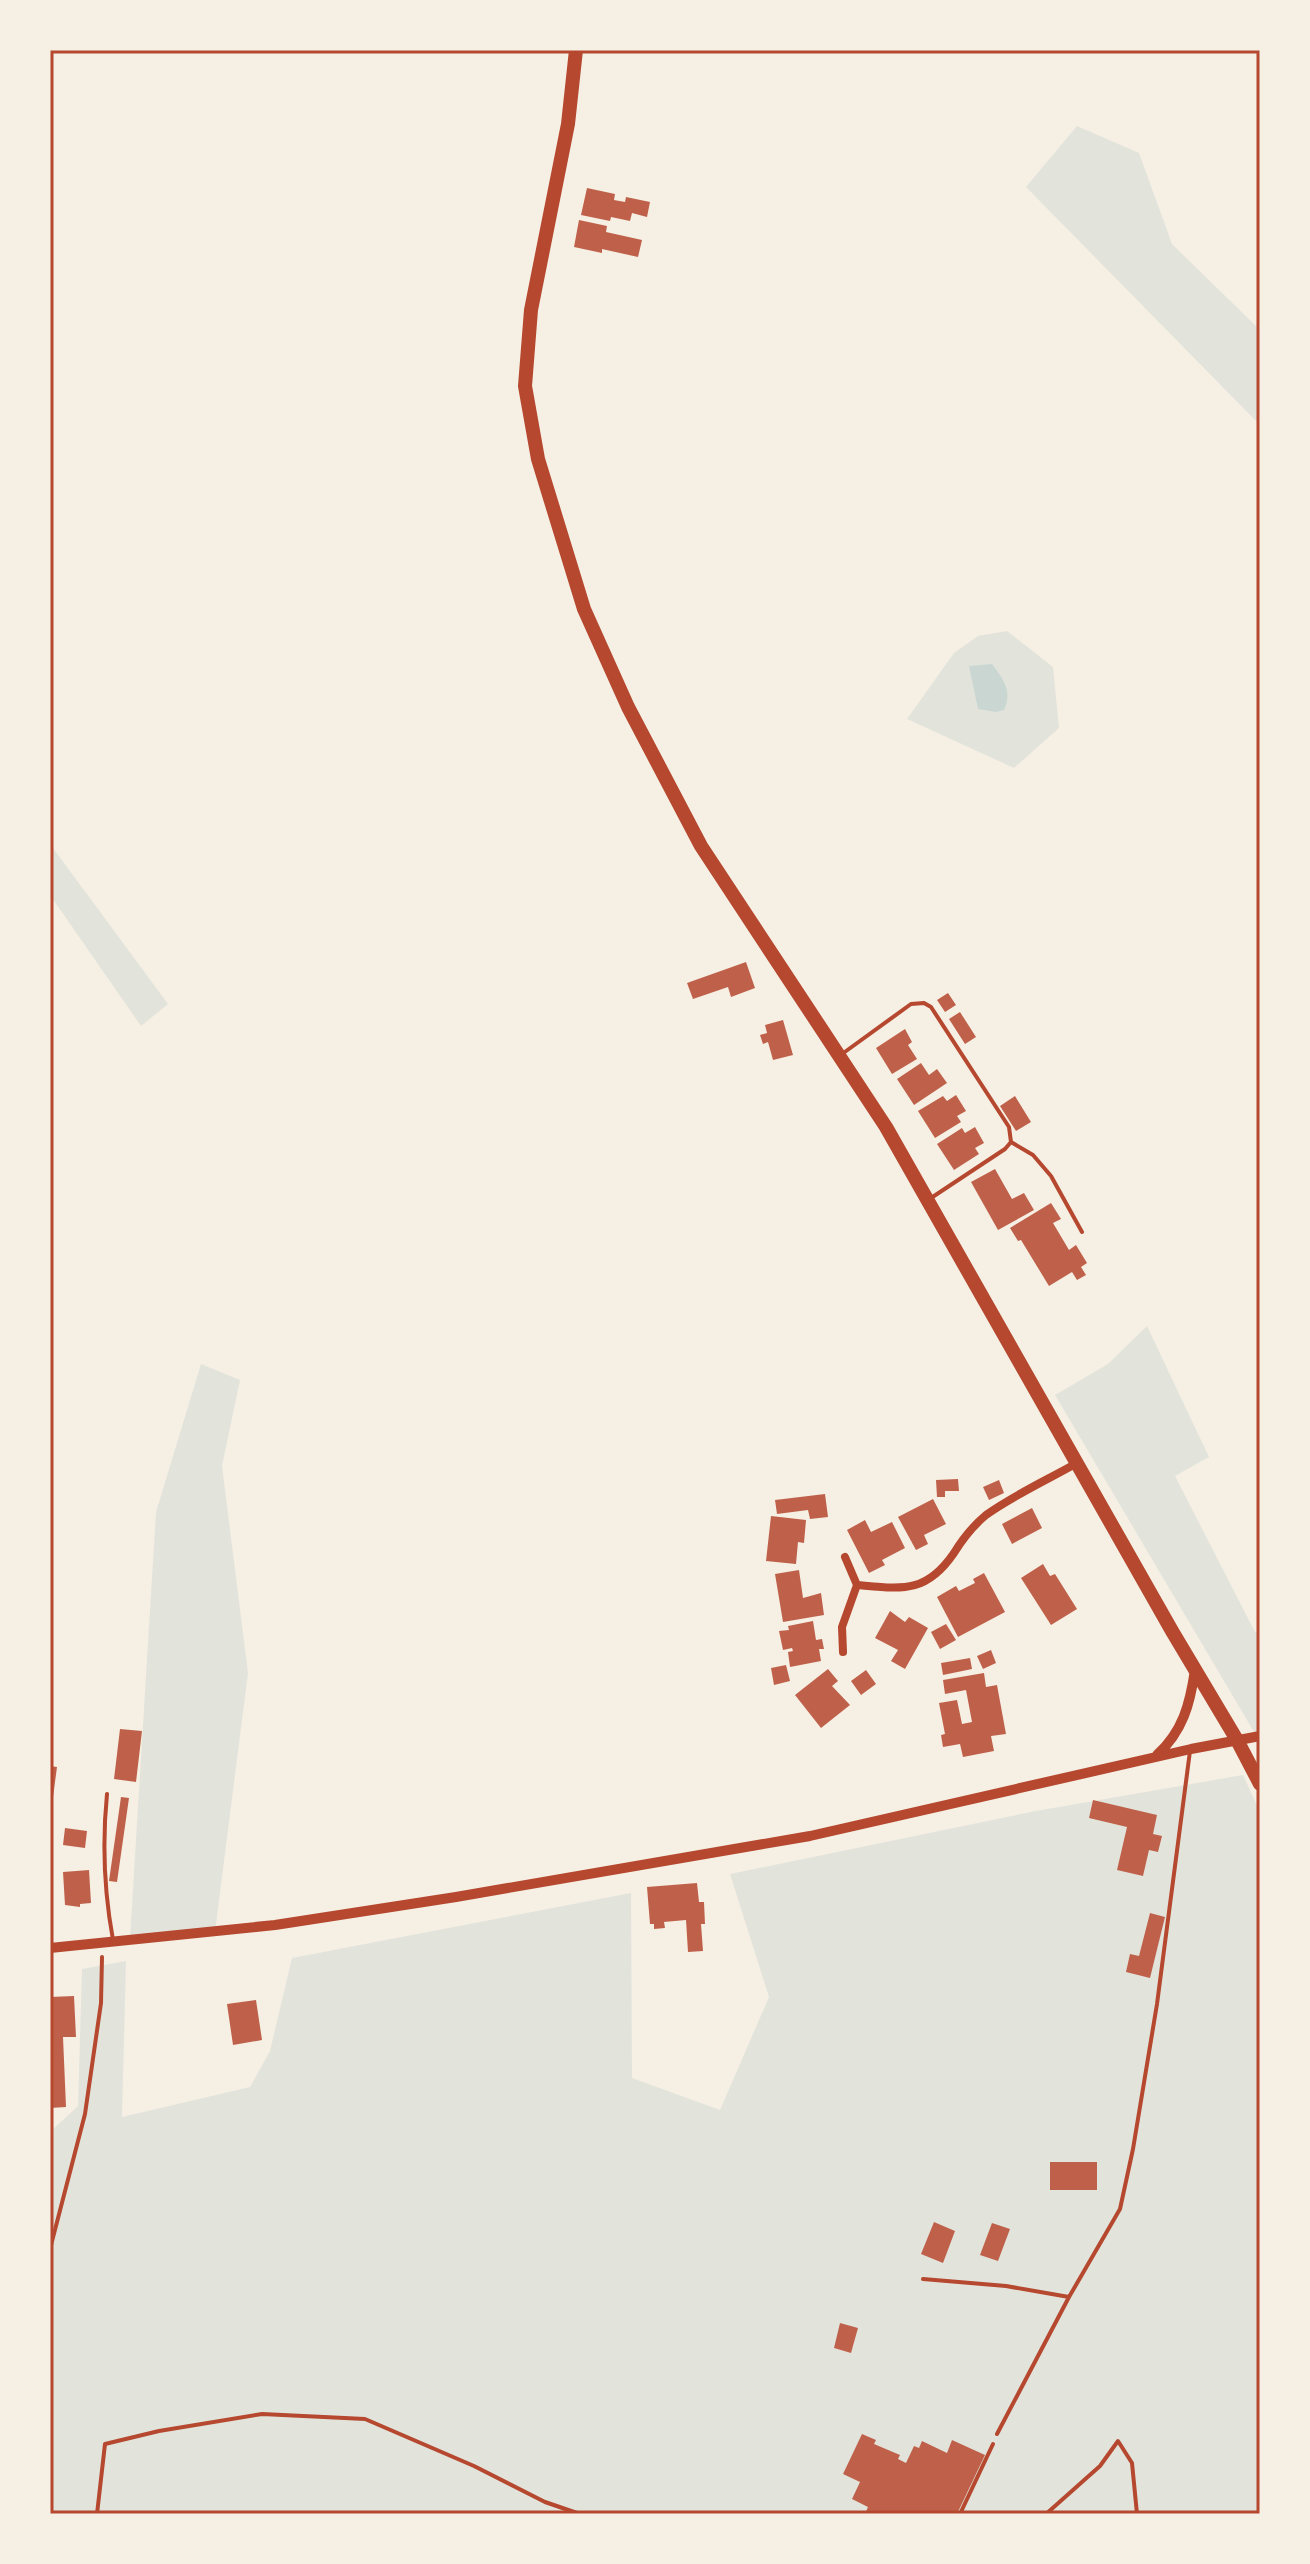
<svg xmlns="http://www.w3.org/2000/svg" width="1310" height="2564" font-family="'Exo 2',sans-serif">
<rect width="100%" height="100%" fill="#f6efe4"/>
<path fill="#e2e4dc" d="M1077,126L1139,153L1172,244L1260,330V425L1026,187Z
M1007,631L1053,667L1059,728L1014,768L907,719L954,653L978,636Z
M50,844L168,1004L141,1026L50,895Z
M1147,1326L1209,1457L1175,1476L1255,1632L1260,1633V1742L1055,1395L1108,1364Z
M201,1364L240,1380L222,1466L248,1673L215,1932L130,1938L156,1512Z
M1243,1775L1260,1812V2514H50V2132L78,2106L82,1969L126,1961L122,2117L250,2087L270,2051L292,1958L631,1893L632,2078L720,2110L769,1997L730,1874L1036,1811Z"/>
<path fill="#c9d6d2" d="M992,664C1003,679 1013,691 1004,710L996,712L978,709L969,666Z"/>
<path fill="#bf614a" d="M587,188L615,194L614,200L625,202L626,197L650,202L647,217L632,213L630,221L611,217L610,221L581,215Z
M579,220L607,226L606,232L642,240L638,257L602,249V253L574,247Z
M746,962L755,988L731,997L728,987L693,999L687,983Z
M948,993L956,1005L945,1012L937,1000Z
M960,1012L976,1037L965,1044L949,1019Z
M783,1020L793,1055L773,1060L768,1042L763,1044L760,1035L767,1033L765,1025Z
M905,1029L912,1042L908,1045L917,1059L892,1074L876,1048Z
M921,1063L929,1075L937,1069L947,1083L914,1105L897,1079Z
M956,1095L966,1111L957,1116L961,1122L935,1138L918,1111L943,1096L947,1101Z
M1015,1096L1031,1122L1016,1131L1000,1106Z
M975,1127L984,1143L975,1148L979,1154L954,1170L937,1144L962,1128L965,1133Z
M995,1169L1012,1199L1024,1193L1034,1210L998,1230L971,1182Z
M1051,1203L1061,1219L1053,1223L1069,1250L1076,1245L1087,1263L1081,1267L1086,1275L1077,1280L1072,1272L1049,1286L1021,1240L1018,1241L1010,1228Z
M958,1479L959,1491H945V1497H937L936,1480Z
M999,1480L1004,1493L989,1500L983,1487Z
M825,1494L828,1517L810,1519L808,1510L777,1514L775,1500Z
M933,1499L946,1524L924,1535L928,1544L916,1550L898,1517Z
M1032,1508L1042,1528L1012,1544L1002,1524Z
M771,1516L806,1520L804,1543L798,1542L796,1564L766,1561Z
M865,1520L871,1532L892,1522L905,1548L882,1560L885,1565L869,1573L847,1530Z
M1043,1564L1050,1576L1055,1574L1077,1609L1051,1625L1021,1578Z
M799,1570L803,1598L821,1593L824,1615L783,1622L775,1574Z
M984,1573L1005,1612L958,1637L937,1597L956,1586L959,1591L975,1583L973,1579Z
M890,1611L905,1622L909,1617L928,1628L905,1669L891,1661L898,1650L875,1638Z
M813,1621L816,1640L822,1639L824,1649H819L821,1661L790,1667L788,1652L793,1651L792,1648L783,1650L779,1631L789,1630L788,1626Z
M946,1624L956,1640L940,1649L931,1632Z
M991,1650L996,1663L983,1669L977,1656Z
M970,1658L972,1669L943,1675L941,1663Z
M786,1665L790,1681L774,1685L771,1668Z
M828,1669L838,1681L832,1686L850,1705L821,1728L795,1695Z
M866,1670L876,1684L861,1695L851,1681Z
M984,1673L986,1687L997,1685L1006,1734L991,1736L994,1751L963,1757L960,1744L943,1747L941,1735L945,1734L939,1703L957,1700L962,1724L972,1722L966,1690L945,1694L943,1680Z
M120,1729L142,1731L136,1782L114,1779Z
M50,1766L57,1767L52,1805H50Z
M121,1797L129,1798L117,1882L109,1881Z
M1093,1800L1157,1815L1153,1834L1162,1836L1158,1852L1149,1850L1143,1876L1117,1870L1127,1827L1089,1818Z
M65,1828L87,1831L85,1848L63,1845Z
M89,1870L91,1903L80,1904V1907L65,1905L63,1872Z
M697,1883L699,1902H704L705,1924H701L703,1951L688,1952L686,1920L664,1922L665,1928L654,1929V1924H650L647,1887Z
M1150,1913L1165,1917L1150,1978L1126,1972L1130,1954L1139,1956Z
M74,1996L76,2037H63L66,2107L50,2108V1997Z
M256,2000L262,2040L233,2045L227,2004Z
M1050,2162H1097V2190H1050Z
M934,2222L955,2231L943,2263L921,2254Z
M992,2223L1010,2229L998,2261L980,2255Z
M840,2323L858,2328L851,2353L834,2348Z
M862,2434L876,2440L874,2444L900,2455L898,2459L906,2463L914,2446L919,2448L922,2441L947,2453L952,2440L985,2455L957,2514H865L868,2507L852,2499L860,2482L843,2474Z"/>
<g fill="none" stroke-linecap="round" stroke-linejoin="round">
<path stroke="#b5482f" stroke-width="4" d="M50,2249L85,2114L101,2003L102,1957
M97,2514L105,2444L159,2431L262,2414L365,2419L474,2466L545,2502L580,2514
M960,2514L993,2444
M1046,2514L1100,2466L1118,2441L1132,2463L1137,2514"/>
<path stroke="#b5482f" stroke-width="4" d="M842,1054L911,1004L924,1003L931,1007L1009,1127L1011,1142L1005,1149L931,1198
M1011,1142L1033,1155L1051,1176L1082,1232
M107,1794C102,1844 104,1891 113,1940
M923,2279L1006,2286L1069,2297
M997,2434L1069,2297L1120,2209L1133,2149L1157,2004L1190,1751"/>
<path stroke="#b5482f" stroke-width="8" d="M857,1585C902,1589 926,1594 954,1553C962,1540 974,1525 986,1515C1014,1495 1047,1480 1077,1463
M843,1652L842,1627L857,1585L845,1557"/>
<path stroke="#b5482f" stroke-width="10" d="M1157,1755C1183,1731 1190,1704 1195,1670
M50,1948L275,1925L456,1897L810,1836L1191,1749L1260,1736"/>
<path stroke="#b5482f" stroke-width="14" d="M576,50L568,124L531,310L525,386L538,459L584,609L628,707L701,846L886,1127L1172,1631L1237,1740L1260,1784"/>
</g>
<rect width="1310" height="2564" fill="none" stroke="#f6efe4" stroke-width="104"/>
<rect x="52" y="52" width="1206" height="2460" fill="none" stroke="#b5482f" stroke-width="3"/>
</svg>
